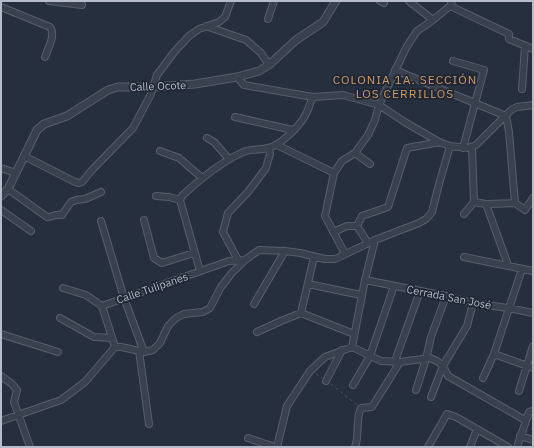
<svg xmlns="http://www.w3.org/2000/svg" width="534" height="448" font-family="'IBM Plex Sans',sans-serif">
<rect width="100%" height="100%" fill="#262f3e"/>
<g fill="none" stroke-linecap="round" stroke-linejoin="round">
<g stroke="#585f6c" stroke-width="8">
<path id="minor" d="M49,1L82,5
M380,1L384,3
M409,1L433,20
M450,6L509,34V39L533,49
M1,7L50,27C56,35 48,48 45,57
M268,19L274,1
M206,26L246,40L261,53L269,65
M453,61L484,70L463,148
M395,70L506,116L509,132L515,203
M237,77L244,85L313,97L343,95L379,105L403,121L439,142L450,146
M522,89L525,46
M235,117L293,130
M207,138L214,142L229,159
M277,145L334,173
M160,151L179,158L201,177
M355,153L370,164
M24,156L75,182L79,183L82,182L92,170L133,128L151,94L157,75L175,51L189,36L199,29L219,22L225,17L231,1
M1,168L16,173
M8,189L47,217C52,217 56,214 62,215L71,202L76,200L85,199L101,192
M156,196L169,197L180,200
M474,202L486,204L515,203L525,210L533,198
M486,204L508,265
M1,210L31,231
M464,214L474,202L472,147
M144,220L154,258L162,263L194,253
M101,221L124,298L144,352
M357,226L362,216L388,207L407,148L440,142
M333,232L347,226H357L368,243
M345,254L325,216L334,173L342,161L355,153L368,135L375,120L379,105L406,48L417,31L433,20L450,6L452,1
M464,257L533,271
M238,260L223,232L228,213L248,192L266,168L270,154L269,148
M200,271L180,200L182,196C200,179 218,164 241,153C249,149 259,150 268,148C281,145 300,126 306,114C309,109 310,102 313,97
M365,280L446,296L473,303L508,308L533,313
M308,284L361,295
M63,288L86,295L102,306
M254,304L285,251
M102,306L229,261L245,260
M102,306L115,347
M301,313L314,257
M301,313L354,334
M60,318L94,337L112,338
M257,332L281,321L301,313
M1,334L58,352
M352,347L381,361L400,362L430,358L437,361L443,366L448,376L525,420
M139,351L149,424
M494,354L533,368
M395,361L420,291
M1,376L12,384L17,390L14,402L30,447
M483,378L494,354L522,269
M326,381L342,350
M353,385L370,356L394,286
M416,390L426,359L431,337L446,296
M519,391L533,346
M431,397L443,366L467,326L473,303
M1,421L61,400L85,382L115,347H121L144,352L153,350L160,343L168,326L176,318L184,314L203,312L210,308L221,287L231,274L245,260L259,250L285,251L300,253L325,259H335L375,240L419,223L426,219L432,212L439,184L450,146L468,148L476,145L511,110L517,107L533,105
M520,436L533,440
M248,438L275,447
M277,447L287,406L310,371L325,357L352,347L365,280L375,240
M355,447C360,434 355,420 361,408L372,407L400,362
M428,447L447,414L456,417L508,447
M470,447L477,429
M517,447L529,412L533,411"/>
</g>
<g stroke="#585f6c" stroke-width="9">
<path id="tertiary" d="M1,196L8,189L37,130L44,124L67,116L108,90L118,87H154L195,84L237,77L259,71L269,65L296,40L323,22L336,1"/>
</g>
<path stroke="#46585c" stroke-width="1" stroke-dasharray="3 3" stroke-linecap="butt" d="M316,374L322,378
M331,384L357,405"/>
<use href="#minor" stroke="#3a414e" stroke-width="6"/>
<use href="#tertiary" stroke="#3a414e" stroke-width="7"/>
</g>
<g text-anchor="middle" stroke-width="3.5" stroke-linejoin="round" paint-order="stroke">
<g font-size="11" fill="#b6bcc9" stroke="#1f2633">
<text transform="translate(158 86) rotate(-2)" y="4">Calle Ocote</text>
<text transform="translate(152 288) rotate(-19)" y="4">Calle Tulipanes</text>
<text transform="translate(449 297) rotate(11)" y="4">Cerrada San José</text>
</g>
<g font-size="12" letter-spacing="1" fill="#d09c6a" stroke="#1f2633">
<text x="405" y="84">COLONIA 1A. SECCIÓN<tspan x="405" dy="14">LOS CERRILLOS</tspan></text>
</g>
</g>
<rect width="534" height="448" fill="none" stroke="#b6bcc9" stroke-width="4"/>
</svg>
